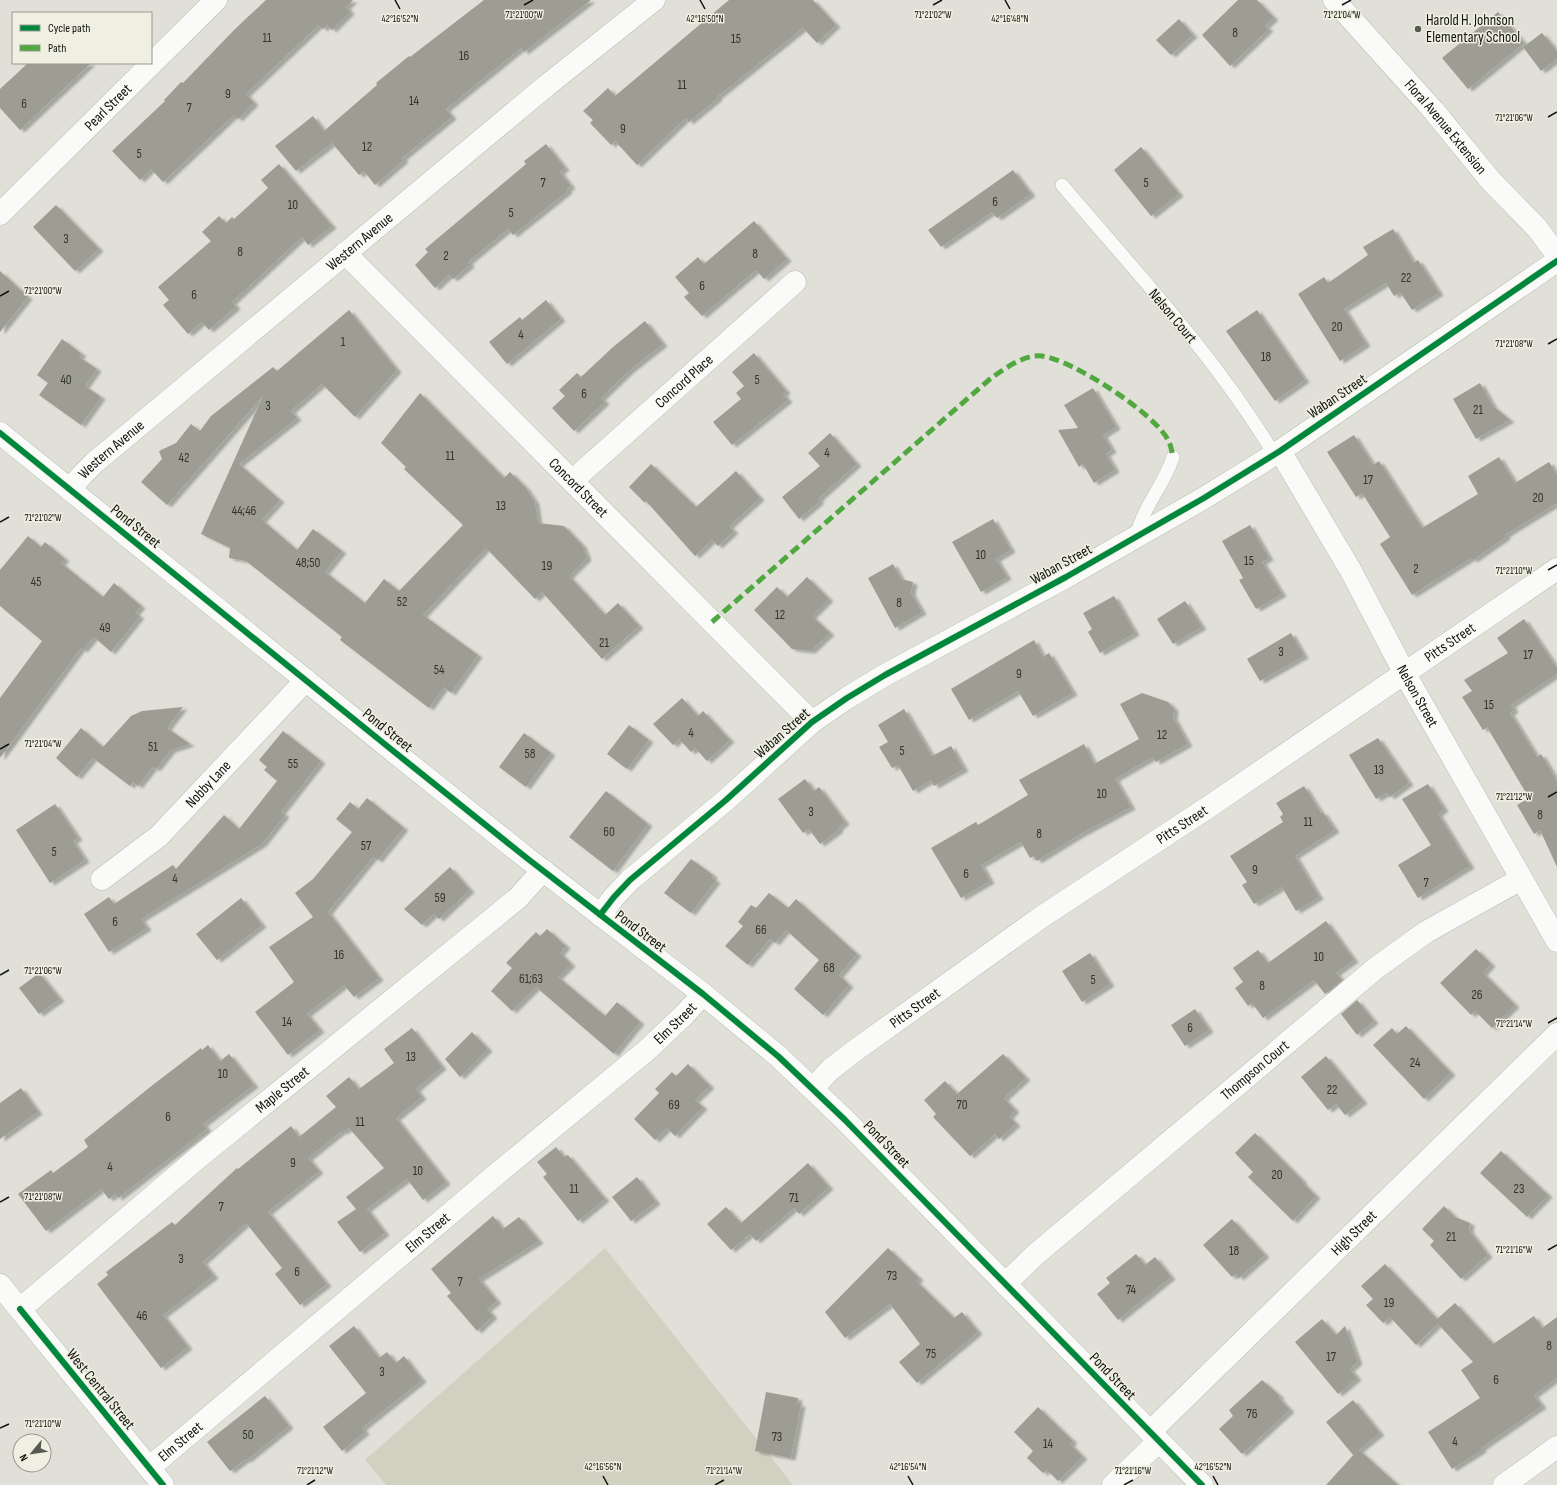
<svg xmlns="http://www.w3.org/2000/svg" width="1557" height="1485" font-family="'Sofia Sans Condensed',sans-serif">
<defs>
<filter id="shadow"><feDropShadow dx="4.5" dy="2.5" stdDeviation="1" flood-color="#0004"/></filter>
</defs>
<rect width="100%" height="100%" fill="#e0e0d8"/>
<path fill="#d1d1c2" d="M605,1248L793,1485H386L365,1460Z"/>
<path fill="#9d9d93" filter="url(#shadow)" d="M266,0H353L346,7L350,12L332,30L327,25L323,29L319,25L246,94L254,103L238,119L234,115L163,182L151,169L140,180L112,151L165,101L164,100L181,82L183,83L235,29Z
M484,0H591L524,52L521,48L446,109L452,117L402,158L404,160L375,185L364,171L359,175L332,143L296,171L275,146L313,116L324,131L377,85L376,83L409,56L410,57Z
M729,0H813L836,25L817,43L803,28L717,97L718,98L689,122L686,118L637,165L615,141L611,145L590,123L593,120L583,111L608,88L615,96Z
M1238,0H1257L1274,18L1265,26L1269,29L1230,66L1202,35Z
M1498,12L1524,43L1468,89L1442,58Z
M1179,19L1193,35L1171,55L1156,40Z
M1542,33L1557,51V59L1541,71L1523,47Z
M28,63H91L20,130L0,108V89Z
M546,144L565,168L560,172L571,186L567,189L568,191L513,235L508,229L468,262L470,265L453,279L449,275L435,288L415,265L428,252L425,249L526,164L524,161Z
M1141,147L1179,194L1151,216L1114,170Z
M279,164L332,226L308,245L302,237L232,302L236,307L209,330L202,322L188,334L163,305L169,300L158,287L211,241L202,232L219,216L226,223L232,217L234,219L268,188L261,180Z
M1013,170L1031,194L997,218L992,212L941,247L928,230Z
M56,205L99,249L75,271L33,227Z
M754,221L787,259L764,279L756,270L702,316L684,297L689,293L675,277L698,257L704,264Z
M1393,229L1414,263L1418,260L1439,293L1412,310L1400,292L1394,296L1386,283L1344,309L1366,344L1340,361L1298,294L1324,277L1328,283L1368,255L1363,247Z
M0,271L28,297L0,332Z
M546,300L561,319L507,364L489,342L520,317L522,320Z
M349,310L397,370L355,417L322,384L291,411L297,418L239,464L280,500L262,520L297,550L313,529L342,551L325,572L365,603L384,579L399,591L463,525L404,469L406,467L381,443L420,393L504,478L510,472L526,488L535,502L538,523L564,526L582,545L587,558L569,576L605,615L618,603L639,626L602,659L542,592L535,599L486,548L423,615L478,655L451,693L444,687L429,708L340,640L342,637L246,561L229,558L230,548L201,534L263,396L167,505L141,482L162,459L159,451L176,443L191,424L200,431L211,416L273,367L277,371Z
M1257,310L1305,380L1275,401L1226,331Z
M645,321L663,344L630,370L601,398L605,402L574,431L552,408L565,396L559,390L577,373L581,377L613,347Z
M62,339L82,354L79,357L97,369L85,386L101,397L81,425L39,395L48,383L37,375Z
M754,353L786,391L783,394L788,400L732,445L713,422L741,399L736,393L744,386L732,372Z
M1480,383L1493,406L1510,420L1476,439L1453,399Z
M1093,388L1116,427L1103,435L1112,450L1106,454L1115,470L1094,483L1083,464L1079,467L1058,430L1078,428L1064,405Z
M830,433L857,464L818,499L820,501L799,519L782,497L820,466L808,453Z
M1354,435L1373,465L1379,461L1422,528L1478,494L1468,476L1499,457L1515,483L1549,462L1557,475V503L1505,535L1506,537L1473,560L1471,558L1412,595L1380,544L1390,537L1362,493L1356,497L1327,452Z
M651,464L696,507L736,471L760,498L729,526L734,531L718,546L712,540L695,556L646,501L645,503L629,487Z
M993,519L1011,550L996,559L1007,577L981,592L952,542Z
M1250,525L1269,558L1262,562L1282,594L1256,609L1239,580L1243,578L1222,541Z
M28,536L41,547L45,542L65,559L61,563L103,597L114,583L141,606L135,613L140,616L111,652L94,637L83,650L81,648L0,758V698L42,641L0,606V570Z
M893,564L901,579L913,582L911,593L922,612L895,628L868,578Z
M807,577L829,599L812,616L830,633L811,651L792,649L754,610L777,587L787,597Z
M1114,596L1135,633L1100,653L1088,632L1092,629L1083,613Z
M1185,601L1202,627L1173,644L1157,619Z
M1524,619L1557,668V674L1511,705L1514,710L1510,713L1537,757L1541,754L1557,781V867L1540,830L1534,834L1517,805L1529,798L1487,727L1483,730L1462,697L1472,691L1464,680L1508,653L1497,638Z
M1291,633L1304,656L1260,681L1247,659Z
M1034,640L1043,657L1049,653L1073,693L1033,716L1018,691L969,720L951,689Z
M1142,693L1168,702L1174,709L1173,717L1188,744L1156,762L1153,757L1115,779L1131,807L1079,835L1037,861L1034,856L1030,858L1021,842L981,865L990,881L961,898L931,848L976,822L978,825L1028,795L1019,780L1084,744L1094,764L1139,739L1120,704Z
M682,698L698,716L703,711L730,740L707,761L695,748L691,752L679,739L673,745L653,724Z
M183,707L167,728L190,744L171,750L156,769L153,767L138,786L133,782L130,786L93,758L77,777L56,758L81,728L103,747L131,716L142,711Z
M904,709L932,756L951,746L964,769L934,786L931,780L913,791L898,765L892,768L879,747L888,742L878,725Z
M629,725L649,740L627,769L607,754Z
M283,731L321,761L281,812L285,815L262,844L141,919L147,928L109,952L84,914L109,897L114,904L173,865L176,869L224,815L239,829L277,781L264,770L267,767L259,760Z
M524,733L551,753L526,787L499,767Z
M1378,738L1409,783L1390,797L1387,793L1376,799L1349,755Z
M805,779L814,791L819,787L845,822L838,828L839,830L820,844L809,829L803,833L778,799Z
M1428,784L1444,809L1438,814L1470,866L1418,898L1398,865L1431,845L1402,799Z
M1304,786L1321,813L1323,812L1335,830L1295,856L1319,897L1296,911L1282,887L1254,904L1242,885L1247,882L1230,856L1283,822L1280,817L1283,814L1276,803Z
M606,791L648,824L613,871L569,837Z
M367,798L404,828L378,860L373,857L328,912L379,978L354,997L344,985L307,1014L320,1030L288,1055L255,1012L294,982L269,947L313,917L295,893L313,879L352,832L336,819L350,802L358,809Z
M55,804L78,838L73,841L85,860L50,883L16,830Z
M691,859L713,875L712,878L716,881L691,913L664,893Z
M450,867L470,890L439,919L434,914L422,925L404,909Z
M769,893L788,908L796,899L857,954L839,975L849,985L823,1015L794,989L819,960L786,930L775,943L770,939L748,965L725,946L743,926L738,922L751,905L756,908Z
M241,898L262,925L217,960L196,934Z
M1326,921L1354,960L1336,973L1342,980L1325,994L1314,980L1263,1018L1252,1003L1248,1006L1235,988L1243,982L1233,968L1258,950L1268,963Z
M547,929L566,946L560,953L571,964L558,977L605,1016L617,1002L640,1022L614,1054L536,987L512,1011L491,991L512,968L506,963L536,932L540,936Z
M1476,949L1491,964L1483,973L1515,1005L1492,1028L1475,1011L1471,1015L1440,983Z
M1090,953L1110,984L1082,1002L1062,971Z
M39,973L60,999L39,1014L19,988Z
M1357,1000L1374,1021L1357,1035L1341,1014Z
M1195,1009L1209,1030L1185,1046L1171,1025Z
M1406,1026L1451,1073L1424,1099L1373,1045L1392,1028L1397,1034Z
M412,1028L442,1067L416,1089L422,1097L396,1118L446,1182L423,1200L407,1179L367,1209L385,1233L360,1252L337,1222L356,1209L346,1197L384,1168L349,1128L343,1132L342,1131L308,1158L319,1171L268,1212L327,1284L300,1305L275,1274L282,1268L246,1223L203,1262L214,1276L163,1315L188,1347L161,1368L97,1284L108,1275L106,1272L172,1222L175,1225L237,1168L238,1169L291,1126L299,1137L336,1107L326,1096L349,1077L359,1089L394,1063L384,1049Z
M472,1032L488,1049L460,1077L445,1059Z
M208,1045L220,1061L229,1054L254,1085L203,1124L207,1129L118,1198L115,1194L109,1199L101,1189L46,1231L18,1194L51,1170L53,1173L88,1147L84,1140L154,1084L201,1048L202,1050Z
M1003,1054L1026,1078L1004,1098L1015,1110L1009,1116L1016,1124L999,1139L995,1134L970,1156L933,1117L936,1114L924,1100L945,1081L957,1094Z
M1326,1056L1363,1101L1345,1115L1336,1104L1328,1110L1301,1077Z
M688,1064L710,1086L695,1100L703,1107L675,1136L667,1128L655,1140L634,1119L659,1093L655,1089L672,1072L676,1076Z
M21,1088L38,1112L0,1139V1103Z
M1255,1133L1303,1181L1302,1182L1316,1196L1293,1221L1248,1177L1253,1172L1235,1153Z
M556,1147L564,1157L568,1155L605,1199L578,1221L543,1177L547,1174L537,1162Z
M1501,1151L1548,1195L1527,1217L1480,1173Z
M808,1163L829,1187L799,1214L794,1208L756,1241L750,1234L731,1250L707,1224L726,1207L741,1223Z
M637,1177L656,1202L631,1221L612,1197Z
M1444,1206L1455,1217L1470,1223L1469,1230L1488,1255L1461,1279L1430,1245L1434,1241L1422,1229Z
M493,1216L503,1229L519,1217L539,1241L479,1279L497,1301L487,1309L493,1316L477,1331L447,1296L451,1293L431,1269Z
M1232,1219L1265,1255L1239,1278L1236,1274L1232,1277L1203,1245Z
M888,1248L919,1278L916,1281L954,1318L962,1312L978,1332L917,1383L899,1362L920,1344L890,1304L845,1338L825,1312Z
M1136,1254L1145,1265L1155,1257L1171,1277L1118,1320L1097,1294L1110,1283L1106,1278Z
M1385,1264L1437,1319L1455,1303L1493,1344L1534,1316L1542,1328L1557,1317V1378L1534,1395L1542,1406L1481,1448L1482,1450L1452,1469L1428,1432L1480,1398L1461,1370L1473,1362L1438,1324L1416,1345L1390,1317L1383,1323L1366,1305L1373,1299L1361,1286Z
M1322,1319L1336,1335L1345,1326L1358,1362L1350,1369L1357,1378L1338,1394L1295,1342Z
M354,1326L379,1358L387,1352L396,1363L404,1356L422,1380L362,1428L365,1432L342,1451L323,1427L366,1393L329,1346Z
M1262,1380L1280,1396L1278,1397L1290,1410L1242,1454L1219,1429L1233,1416L1229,1410Z
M766,1392L798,1398L797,1404H801L791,1458L755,1451Z
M265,1396L289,1426L247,1460L246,1459L230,1471L207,1442Z
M1353,1400L1380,1433L1359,1450L1398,1485H1326L1356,1452L1353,1455L1326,1422Z
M1038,1407L1073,1441L1070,1444L1083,1457L1058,1481L1047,1470L1043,1473L1027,1458L1033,1451L1014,1432Z"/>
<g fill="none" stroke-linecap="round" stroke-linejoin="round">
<g stroke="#bcbcb6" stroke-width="14">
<path id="lane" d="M1062,185C1136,272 1215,356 1274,454
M1136,537C1143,506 1164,486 1173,457"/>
</g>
<g stroke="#bcbcb6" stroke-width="23">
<g id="street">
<path id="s1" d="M1334,0L1433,110L1491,181L1537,228L1557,255"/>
<path id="s2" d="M0,214L216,0"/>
<path id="s3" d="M345,253L812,722"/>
<path id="s4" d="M1280,451L1351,571L1405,674L1557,941"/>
<path id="s5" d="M572,481L795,282"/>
<path id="s6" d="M70,490L81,476L94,463L546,86L654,0"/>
<path id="s7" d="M102,879L159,836L306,680"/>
<path d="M600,915L614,897L630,880L726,800L812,722L847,698L885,675L1066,577L1204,498L1280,451L1557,261"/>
<path id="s8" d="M813,1088L831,1069L853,1052L1040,918L1210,806L1557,569"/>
<path id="s9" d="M1005,1284L1035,1255L1376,968L1426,932L1521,879"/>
<path id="s10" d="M20,1309L199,1157L518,898L543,870"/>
<path id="s11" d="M1150,1432L1557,1034"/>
<path id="s12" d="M149,1468L498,1173L647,1050L685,1014L703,994"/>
<path d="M1113,1485L1159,1441"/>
<path d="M1504,1485L1557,1447"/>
</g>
</g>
<g stroke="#bcbcb6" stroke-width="23">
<path id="secondary" d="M0,433L392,750L528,859L703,994L779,1057L845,1120L1202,1485
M0,1285L163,1485"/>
</g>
<use href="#lane" stroke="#fafaf9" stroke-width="13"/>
<use href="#street" stroke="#fafaf9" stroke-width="22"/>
<use href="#secondary" stroke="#fafaf9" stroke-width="22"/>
<path stroke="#51a841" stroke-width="5" stroke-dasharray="10 5" stroke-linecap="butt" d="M712,622L990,379C1004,369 1024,354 1042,356C1071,359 1158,415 1169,442C1171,446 1172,452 1173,457"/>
<g stroke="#f0f0e2" stroke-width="8">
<path id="cycleway" d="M0,433L392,750L528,859L703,994L779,1057L845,1120L1202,1485
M600,915L614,897L630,880L726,800L812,722L847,698L885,675L1066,577L1204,498L1280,451L1557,261
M20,1309L163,1485"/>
</g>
<use href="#cycleway" stroke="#00873e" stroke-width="6"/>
</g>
<path fill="none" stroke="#11110d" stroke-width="1.5" d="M395,0L400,9M700,0L705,9M1005,0L1010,9M524,5L533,0M933,5L942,0M1342,5L1351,0M1548,117L1557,112M0,296L9,291M1548,344L1557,339M0,522L9,517M1548,570L1557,565M0,749L9,744M1548,797L1557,792M0,975L9,970M1548,1023L1557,1018M0,1202L9,1197M1548,1250L1557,1245M0,1428L9,1424M603,1476L608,1485M908,1476L913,1485M1213,1476L1218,1485M307,1485L315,1480M715,1485L724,1480M1124,1485L1133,1480"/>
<circle fill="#595954" stroke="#f0f0e2" stroke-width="1.5" cx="1418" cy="29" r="4"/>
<g text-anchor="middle" stroke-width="3" stroke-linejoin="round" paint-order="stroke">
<g font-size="13" fill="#34342e">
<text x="1235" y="37">8</text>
<text x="267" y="42">11</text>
<text x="736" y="43">15</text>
<text x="464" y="60">16</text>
<text x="682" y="89">11</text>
<text x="228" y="98">9</text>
<text x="414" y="105">14</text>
<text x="24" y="108">6</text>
<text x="189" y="112">7</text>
<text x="623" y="133">9</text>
<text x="367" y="151">12</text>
<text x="139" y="158">5</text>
<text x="543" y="187">7</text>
<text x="1146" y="187">5</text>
<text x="995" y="206">6</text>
<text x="293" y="209">10</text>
<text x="511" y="217">5</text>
<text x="66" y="243">3</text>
<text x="240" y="256">8</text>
<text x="755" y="258">8</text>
<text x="446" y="260">2</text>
<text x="1406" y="282">22</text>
<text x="702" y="290">6</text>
<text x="194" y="299">6</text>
<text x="1337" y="331">20</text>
<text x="521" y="339">4</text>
<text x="343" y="346">1</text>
<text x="1266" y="361">18</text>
<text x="66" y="384">40</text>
<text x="757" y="384">5</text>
<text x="584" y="398">6</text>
<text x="268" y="410">3</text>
<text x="1478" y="414">21</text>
<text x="827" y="457">4</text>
<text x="450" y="460">11</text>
<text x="184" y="462">42</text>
<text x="1368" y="484">17</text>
<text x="1538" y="502">20</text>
<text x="501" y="510">13</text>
<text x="244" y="515">44;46</text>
<text x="981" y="559">10</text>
<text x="1249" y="565">15</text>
<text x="308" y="567">48;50</text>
<text x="547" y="570">19</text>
<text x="1416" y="573">2</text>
<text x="36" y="586">45</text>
<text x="402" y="606">52</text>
<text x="899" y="607">8</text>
<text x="780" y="619">12</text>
<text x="105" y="632">49</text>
<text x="604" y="647">21</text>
<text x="1281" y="656">3</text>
<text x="1528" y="659">17</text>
<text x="439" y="674">54</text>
<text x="1019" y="678">9</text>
<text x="1489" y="709">15</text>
<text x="691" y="737">4</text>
<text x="1162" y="739">12</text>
<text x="153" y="751">51</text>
<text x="902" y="755">5</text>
<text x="530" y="758">58</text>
<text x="293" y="768">55</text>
<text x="1379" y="774">13</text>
<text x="1102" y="798">10</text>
<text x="811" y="816">3</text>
<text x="1540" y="819">8</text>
<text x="1308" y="826">11</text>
<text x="609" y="836">60</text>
<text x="1039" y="838">8</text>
<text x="366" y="850">57</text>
<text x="54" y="856">5</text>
<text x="1255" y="874">9</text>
<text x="966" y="878">6</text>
<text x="175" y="883">4</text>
<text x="1426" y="887">7</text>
<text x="440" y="902">59</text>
<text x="115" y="926">6</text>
<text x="761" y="934">66</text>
<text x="339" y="959">16</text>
<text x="1319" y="961">10</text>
<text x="829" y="972">68</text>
<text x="531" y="983">61;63</text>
<text x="1093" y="984">5</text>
<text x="1262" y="990">8</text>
<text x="1477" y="999">26</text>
<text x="287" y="1026">14</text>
<text x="1190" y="1032">6</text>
<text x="411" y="1061">13</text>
<text x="1415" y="1067">24</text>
<text x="223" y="1078">10</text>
<text x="1332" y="1094">22</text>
<text x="674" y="1109">69</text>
<text x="962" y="1109">70</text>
<text x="168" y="1121">6</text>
<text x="360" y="1126">11</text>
<text x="293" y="1167">9</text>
<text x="110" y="1171">4</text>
<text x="418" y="1175">10</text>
<text x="1277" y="1179">20</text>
<text x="574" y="1193">11</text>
<text x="1519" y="1193">23</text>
<text x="794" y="1202">71</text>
<text x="221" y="1211">7</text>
<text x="1451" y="1241">21</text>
<text x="1234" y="1255">18</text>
<text x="181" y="1263">3</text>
<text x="297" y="1276">6</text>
<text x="892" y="1280">73</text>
<text x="460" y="1286">7</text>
<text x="1131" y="1294">74</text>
<text x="1389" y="1307">19</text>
<text x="142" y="1320">46</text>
<text x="1549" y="1350">8</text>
<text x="931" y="1358">75</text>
<text x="1331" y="1361">17</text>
<text x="382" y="1376">3</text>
<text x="1496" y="1384">6</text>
<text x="1252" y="1418">76</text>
<text x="248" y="1439">50</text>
<text x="777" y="1441">73</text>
<text x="1455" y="1446">4</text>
<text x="1048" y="1448">14</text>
</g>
<g font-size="15" fill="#11110d" stroke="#f0f0e2" text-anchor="start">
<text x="1426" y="25">Harold H. Johnson<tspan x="1426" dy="17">Elementary School</tspan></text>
</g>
<g font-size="15" fill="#11110d" stroke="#f0f0e2">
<text dy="5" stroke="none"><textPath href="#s2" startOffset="152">Pearl Street</textPath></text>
<text dy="5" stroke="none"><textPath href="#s1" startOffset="169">Floral Avenue Extension</textPath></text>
<text dy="5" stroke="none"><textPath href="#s6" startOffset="382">Western Avenue</textPath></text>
<text transform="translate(1173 316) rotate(50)" y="5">Nelson Court</text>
<text dy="5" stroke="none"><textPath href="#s5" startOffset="150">Concord Place</textPath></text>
<text transform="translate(1337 396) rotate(-34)" y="5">Waban Street</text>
<text dy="5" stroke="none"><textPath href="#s6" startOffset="58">Western Avenue</textPath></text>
<text dy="5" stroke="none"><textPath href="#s3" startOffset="331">Concord Street</textPath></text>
<text transform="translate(136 526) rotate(39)" y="5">Pond Street</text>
<text transform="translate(1061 564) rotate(-29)" y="5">Waban Street</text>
<text dy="5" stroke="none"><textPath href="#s8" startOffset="778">Pitts Street</textPath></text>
<text dy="5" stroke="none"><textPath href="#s4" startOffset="281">Nelson Street</textPath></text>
<text transform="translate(388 730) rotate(39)" y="5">Pond Street</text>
<text transform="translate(782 733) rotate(-41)" y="5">Waban Street</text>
<text dy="5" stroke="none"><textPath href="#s7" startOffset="143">Nobby Lane</textPath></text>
<text dy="5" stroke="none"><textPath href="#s8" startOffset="454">Pitts Street</textPath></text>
<text transform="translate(641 931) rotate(37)" y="5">Pond Street</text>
<text dy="5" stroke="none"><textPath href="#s8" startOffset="130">Pitts Street</textPath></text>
<text dy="5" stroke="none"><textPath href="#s12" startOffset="689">Elm Street</textPath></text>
<text dy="5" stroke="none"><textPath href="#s9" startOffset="329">Thompson Court</textPath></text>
<text dy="5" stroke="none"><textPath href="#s10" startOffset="342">Maple Street</textPath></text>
<text transform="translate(887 1144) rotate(46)" y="5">Pond Street</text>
<text dy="5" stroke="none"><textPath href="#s12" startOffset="365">Elm Street</textPath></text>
<text dy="5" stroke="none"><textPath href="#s11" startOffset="285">High Street</textPath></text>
<text transform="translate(1113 1376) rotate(46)" y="5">Pond Street</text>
<text transform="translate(101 1389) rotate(51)" y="5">West Central Street</text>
<text dy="5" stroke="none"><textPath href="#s12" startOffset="41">Elm Street</textPath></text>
</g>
</g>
<g font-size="10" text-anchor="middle" fill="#11110d" stroke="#f0f0e2" stroke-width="3" stroke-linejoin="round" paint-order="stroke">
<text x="524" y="18">71°21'00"W</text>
<text x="933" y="18">71°21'02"W</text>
<text x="1342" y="18">71°21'04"W</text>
<text x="400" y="22">42°16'52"N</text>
<text x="705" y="22">42°16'50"N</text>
<text x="1010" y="22">42°16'48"N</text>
<text x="1514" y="121">71°21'06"W</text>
<text x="43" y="294">71°21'00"W</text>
<text x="1514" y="347">71°21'08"W</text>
<text x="43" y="521">71°21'02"W</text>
<text x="1514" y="574">71°21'10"W</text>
<text x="43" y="747">71°21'04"W</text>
<text x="1514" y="800">71°21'12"W</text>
<text x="43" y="974">71°21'06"W</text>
<text x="1514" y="1027">71°21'14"W</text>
<text x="43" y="1200">71°21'08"W</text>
<text x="1514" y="1253">71°21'16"W</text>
<text x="43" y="1427">71°21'10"W</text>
<text x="603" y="1470">42°16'56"N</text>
<text x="908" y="1470">42°16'54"N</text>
<text x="1213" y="1470">42°16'52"N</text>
<text x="315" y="1474">71°21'12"W</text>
<text x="724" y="1474">71°21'14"W</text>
<text x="1133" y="1474">71°21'16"W</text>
</g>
<rect x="12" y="12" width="140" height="52" fill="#f0f0e2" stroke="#97978d"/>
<rect x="20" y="25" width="20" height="6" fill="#00873e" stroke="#97978d"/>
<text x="48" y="32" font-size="12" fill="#11110d">Cycle path</text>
<rect x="20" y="45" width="20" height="6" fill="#51a841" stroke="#97978d"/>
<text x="48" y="52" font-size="12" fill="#11110d">Path</text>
<g transform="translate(32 1453) rotate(241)"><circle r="19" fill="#f0f0e2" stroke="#97978d"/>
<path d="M0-3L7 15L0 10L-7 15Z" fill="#595954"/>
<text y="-6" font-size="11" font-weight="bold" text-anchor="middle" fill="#11110d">N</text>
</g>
</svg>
